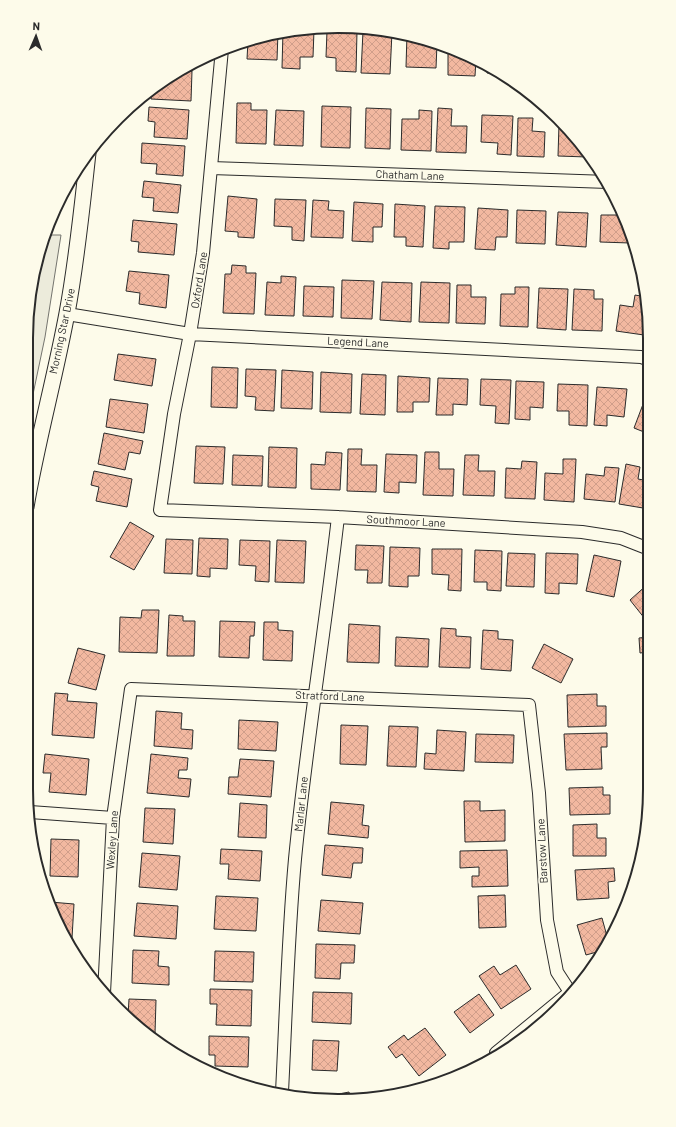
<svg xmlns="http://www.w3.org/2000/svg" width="676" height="1127" font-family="Barlow,sans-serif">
<defs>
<pattern id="building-cross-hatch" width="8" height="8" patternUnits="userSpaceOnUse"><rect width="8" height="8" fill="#f2b8a0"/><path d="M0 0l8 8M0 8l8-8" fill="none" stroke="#d09e8a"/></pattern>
</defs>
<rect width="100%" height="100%" fill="#fdfbea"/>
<path fill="#ecebdb" stroke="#74746e" d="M44,235H61L45,337L27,423V317Z"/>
<path fill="url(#building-cross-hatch)" stroke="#2b2b2b" d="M300,30H314L313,57H300V69L282,68L283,31Z
M327,31L357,32L356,72L336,71V58L326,57Z
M363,31L392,32L390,74L361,73Z
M278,32L277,60L247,59L248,41Z
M407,34L437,44L436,68L406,67Z
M448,47L476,59L475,76L448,75Z
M487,66L503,74L487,73Z
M179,71H192L191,101L151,99L152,89L165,78Z
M237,103H251V110H267L266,144L236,143Z
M322,106L351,107L350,148L321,147Z
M149,107L189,110L187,139L154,137L155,122L148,121Z
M366,108L391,109L390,149L365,148Z
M438,108L452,109L451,126H467L466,153L436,152Z
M276,110L304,111L303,146L274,145Z
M419,110L432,111L431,151L401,150L402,119H419Z
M482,115L513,116L511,155L497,154L498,143L481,142Z
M518,118H533L532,131L545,132L544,157L517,156Z
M559,124H563L572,132L587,153V157L558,156Z
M142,143L185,146L183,176L156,174L157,164L141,163Z
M144,181L181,185L178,213L153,211L154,198L142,197Z
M228,196L257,199L254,238L238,237V232L225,231Z
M275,199L306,200L304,241L292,240V227L274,226Z
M313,200L329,201L328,210L344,211L343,238L311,237Z
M354,202L383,204L382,227H373V242L352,241Z
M395,204L425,206L423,247L406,246V237H394Z
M435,206L465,207L464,242H449V249L433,248Z
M478,208L508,210L507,237H496L495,250L475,249Z
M517,210L546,211L545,244L516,243Z
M558,212L588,213L586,247L556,245Z
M601,215H622L630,235V243L600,242Z
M133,220L177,224L174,255L138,252L139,242L131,241Z
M232,265L246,266V273H256L254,314L223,313L225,274H231Z
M129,271L169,275L166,308L139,304L140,293L126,291Z
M281,276L296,277L294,316L265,315L267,282L281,283Z
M342,280L374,281L372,319L341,318Z
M382,282L412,283L411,322L380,320Z
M421,282L450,283L449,323L419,322Z
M457,285H471V297H486L485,324L456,323Z
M304,286L334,287L333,317L303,316Z
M515,287H529L528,327L500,326L501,294H515Z
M539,288L568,289L566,330L537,328Z
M574,289L594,290V299H603L602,331L572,330Z
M635,295L646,297L648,309L644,335L616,331L620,305L633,307Z
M118,354L156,359L152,386L114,380Z
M212,367L238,368L237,408L211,407Z
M246,369L276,370L274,411L255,410L256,397L245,396Z
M282,370L313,372L312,409L281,408Z
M321,372L352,374L351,413L320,412Z
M362,374L386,375L385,415L360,414Z
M398,376L430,378L429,402H413V412H397Z
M438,378L468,379L467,405L453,404V415H436Z
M481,379L511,380L509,424L495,423L496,406L480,405Z
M516,381L544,382L543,408L530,407V420L515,419Z
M558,384L588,385L587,426L569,425V411H557Z
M597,387L627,389L624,417L607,415V426L594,425Z
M648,391H649V434L634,428Z
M110,399L148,404L144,433L106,427Z
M104,433L143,441L140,454L129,452L125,470L98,464Z
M196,446L225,447L223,484L194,483Z
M269,447L297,448L296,488L268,487Z
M348,449H362L361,465H377L376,492L347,491Z
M326,452L342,453L340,490L311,489V464L325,465Z
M425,452H439V469H454L453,496L423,495Z
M386,454L417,455L416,483L399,482V493L384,492Z
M233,455L263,456L262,486L232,485Z
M465,455H479L478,471H495L494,496L463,495Z
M563,459H576L574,502L544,500L545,473L563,474Z
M522,461L537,462L535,499L505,498L506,468L521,469Z
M626,464L640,467L638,479L649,481V509L619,504Z
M605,467L619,468L615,502L584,499L586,474L604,476Z
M94,471L132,479L127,507L96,501L99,487L91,485Z
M130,522L154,536L134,570L110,557Z
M199,538L228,539L227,569L210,568V577L197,576Z
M166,539L193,540L192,574L164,573Z
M240,540L270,541L269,582L255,581L256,566L239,565Z
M277,540L306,541L304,583L275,582Z
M356,545L384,546L382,583H367L368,570H355Z
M390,547L420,548L419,576H408V587L389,586Z
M432,549H462L461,591L448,590L449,575L432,574Z
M475,550L502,551L501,591L487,590V582H474Z
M508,553L535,554L534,587L506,586Z
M546,553L578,554L577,584L559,583V594L545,593Z
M594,555L621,561L614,597L586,591Z
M649,583V624L630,600Z
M142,610H159L157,653L119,652L120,617L141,618Z
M169,615L183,616V621H195L194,656H167Z
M220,621L255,622L254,636H250L249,658L219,657Z
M264,622H278V630L293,631L292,661L263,660Z
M349,624L380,626L379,663L347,662Z
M441,628L456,629V636L471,637L470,668L439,667Z
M483,630L498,631V639L513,640L511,671L481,669Z
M396,637L429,639L428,667L395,666Z
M649,637V667L648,652L640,653L639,638Z
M544,644L573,659L561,683L532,668Z
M78,648L105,655L96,690L68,683Z
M649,678V711H646L643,679Z
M55,693L68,694L67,701L97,703L94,738L52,735Z
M597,694V706H606V726L568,727L567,695Z
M156,711L182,713L181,729L193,730L192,749L154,746Z
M644,715H649V739H645Z
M239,720L278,722L276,751L238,749Z
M341,725L368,726L366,765L340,764Z
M389,726L418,727L416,767L387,766Z
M437,730L466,732L464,771L424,769L425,753L436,754Z
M607,733V747H601L602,769L566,770L564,734Z
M476,734L514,735L513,763L475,762Z
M45,754L89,759L86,795L49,792L51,773H43Z
M151,754L188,758L187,770H179L178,778L191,779L189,797L147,793Z
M240,759L274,761L271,797L228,794L229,777H238Z
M603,787V795H610V814L570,815L569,788Z
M464,801H480V811L505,810V841L465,842Z
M331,802L364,805L362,825L369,826L368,838L328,834Z
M240,803L267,805L266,838L238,837Z
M145,808L175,809L173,844L143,842Z
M597,824V838H606V856H573V825Z
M51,839L79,840L78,877L50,876Z
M325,845L363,848L362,863H353L351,878L322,875Z
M221,849L262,851L260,881L228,879L229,864H220Z
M507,850L508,886L472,887V876H479V867L460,868V851Z
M142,853L180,856L177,890L139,887Z
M614,868L615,881L608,882L609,898L577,900L575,870Z
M505,895L506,927L479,928L478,896Z
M216,896L258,898L256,931L214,929Z
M321,900L363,903L360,934L318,931Z
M50,902L74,904L72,938H68Z
M137,903L178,906L176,939L134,936Z
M602,918L608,940L604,950L586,955L577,925Z
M316,944L355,945L354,963H341L340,979L315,978Z
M133,950L159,951L158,966L169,967V985L132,983Z
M215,951L254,952L253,982L214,981Z
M516,965L531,989L501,1009L479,976L494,966L500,975Z
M210,989L252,990L251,1026L216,1025L217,1004H210Z
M313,992L352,993L351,1024L312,1022Z
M479,994L494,1015L470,1033L454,1012Z
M129,999L156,1000L155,1034H146L128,1016Z
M425,1028L446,1055L419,1076L402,1054L396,1058L388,1047L404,1035L408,1040Z
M209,1036L249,1037L248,1067L215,1066V1055H209Z
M313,1040L339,1041L337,1071L312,1070Z
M349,1092L351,1099L335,1101L334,1095Z"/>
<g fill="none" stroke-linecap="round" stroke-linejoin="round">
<g stroke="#2b2b2b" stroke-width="14">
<path id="minor" d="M222,49L203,253L190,334L174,414L160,510L338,517L582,532L621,538L649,549
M211,168L608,182
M67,314L190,334L641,357L649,360
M30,812L113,818
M104,993L113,818L131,689L529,705L539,793L547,920L557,972L570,992
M496,1053L569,993
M282,1092C286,1014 288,936 295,859C306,745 325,631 338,517"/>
</g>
<g stroke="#2b2b2b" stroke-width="17">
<path id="tertiary" d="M26,507C37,442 55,378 67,313C77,260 82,207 88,153"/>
</g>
<use href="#minor" stroke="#fdfbea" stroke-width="12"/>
<use href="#tertiary" stroke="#fdfbea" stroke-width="15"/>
</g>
<g text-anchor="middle" stroke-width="3" stroke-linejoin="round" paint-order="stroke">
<g font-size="11" fill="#2b2b2b" stroke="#fdfbea">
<text transform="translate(410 175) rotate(2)" y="4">Chatham Lane</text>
<text transform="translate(199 280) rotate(-81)" y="4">Oxford Lane</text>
<text transform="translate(62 331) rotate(-78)" y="4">Morning Star Drive</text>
<text transform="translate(358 342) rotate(3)" y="4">Legend Lane</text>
<text transform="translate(406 521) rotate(3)" y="4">Southmoor Lane</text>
<text transform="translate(330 696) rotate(2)" y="4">Stratford Lane</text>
<text transform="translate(301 804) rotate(-84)" y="4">Marlar Lane</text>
<text transform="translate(112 840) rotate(-86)" y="4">Wexley Lane</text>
<text transform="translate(542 851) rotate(-93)" y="4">Barstow Lane</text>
</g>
</g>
<path d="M0 0H676V1127H0ZM338 33H338A305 305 0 0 1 643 338V789A305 305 0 0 1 338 1094H338A305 305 0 0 1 33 789V338A305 305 0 0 1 338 33Z" fill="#fdfbea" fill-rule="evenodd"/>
<path fill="none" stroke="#2b2b2b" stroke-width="2" d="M338 33H338A305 305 0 0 1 643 338V789A305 305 0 0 1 338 1094H338A305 305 0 0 1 33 789V338A305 305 0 0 1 338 33Z"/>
<g transform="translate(36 36) rotate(2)" stroke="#fdfbea" stroke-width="3" paint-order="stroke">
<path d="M0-3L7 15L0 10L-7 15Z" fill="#2b2b2b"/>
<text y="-6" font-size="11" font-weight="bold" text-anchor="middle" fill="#2b2b2b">N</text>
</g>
</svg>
